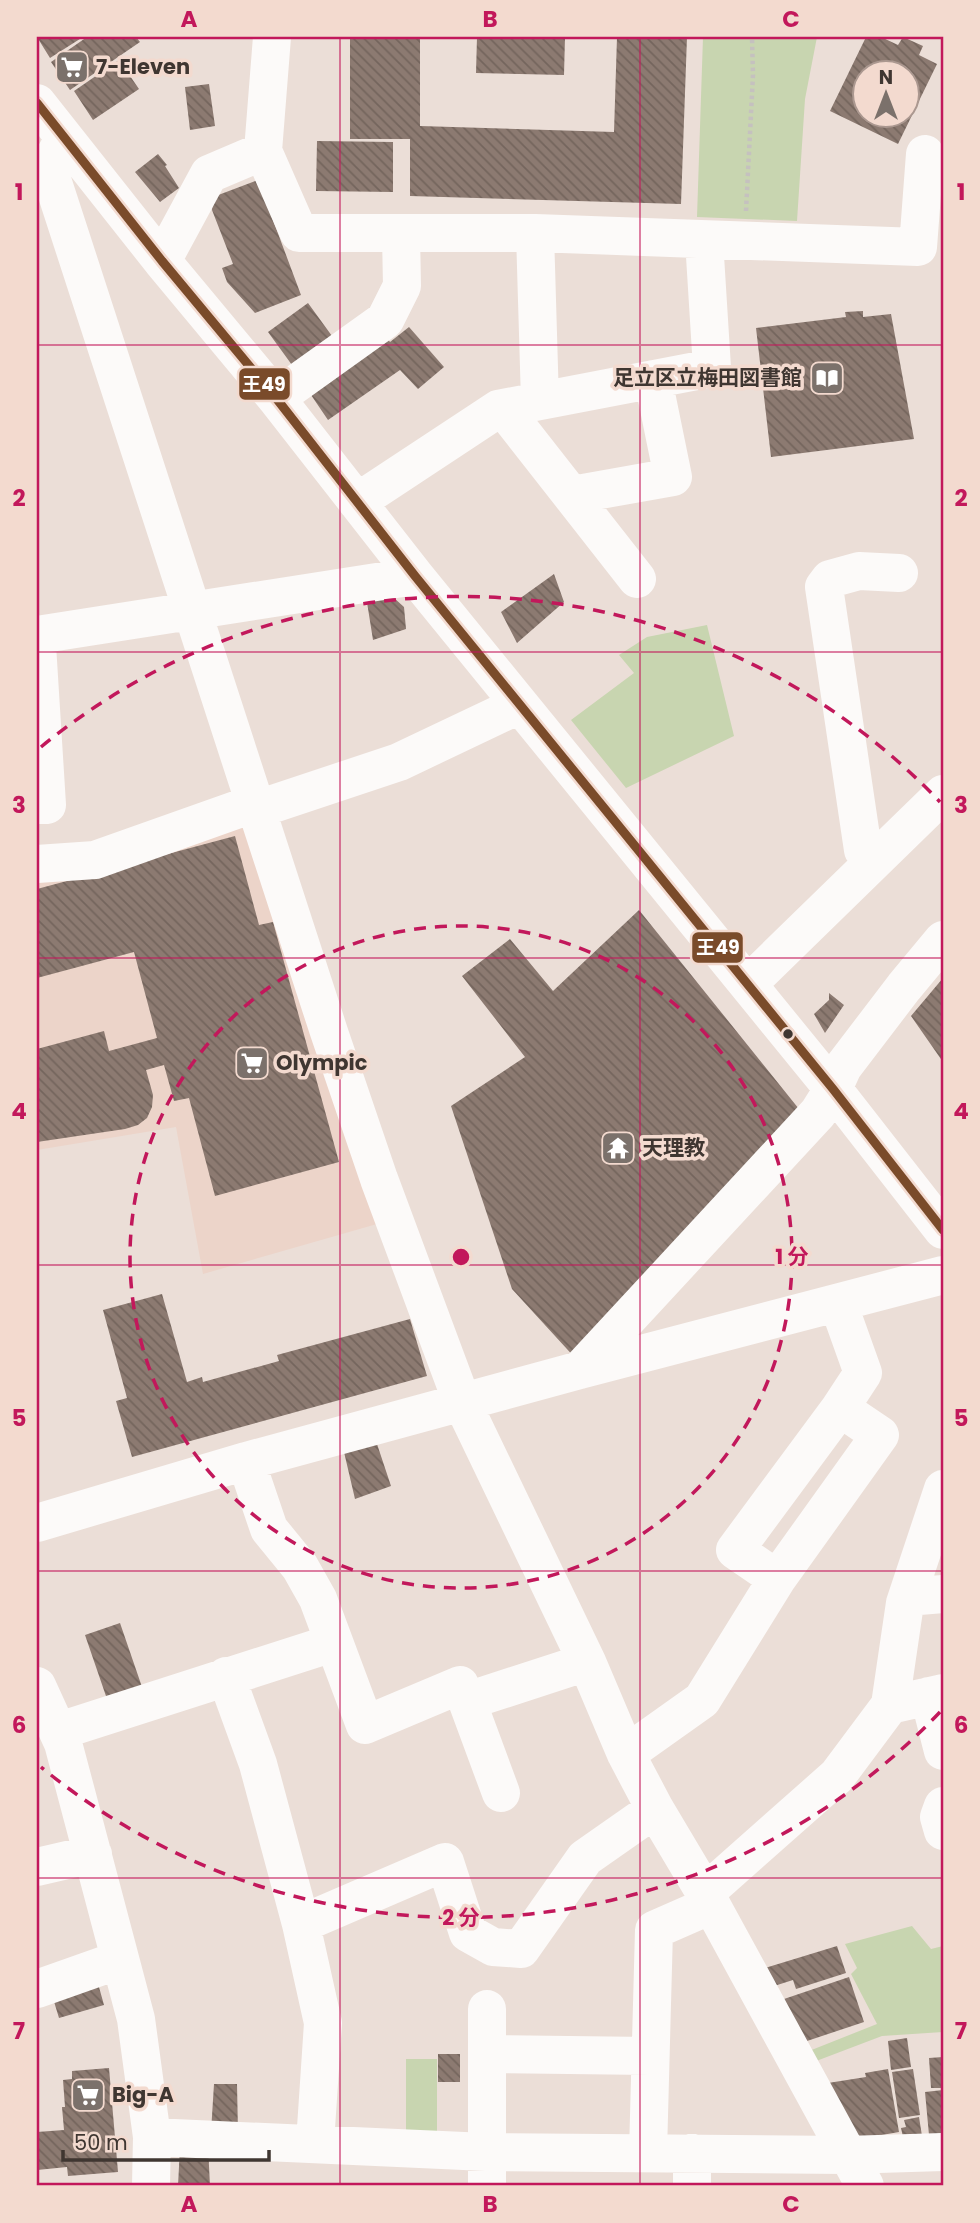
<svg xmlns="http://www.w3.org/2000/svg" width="980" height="2223" font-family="Poppins,'Noto Sans JP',sans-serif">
<defs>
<pattern id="building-back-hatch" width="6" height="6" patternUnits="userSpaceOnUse" patternTransform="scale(1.75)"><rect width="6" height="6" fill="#8c7a71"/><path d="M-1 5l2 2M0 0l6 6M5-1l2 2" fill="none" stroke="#74655d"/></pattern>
</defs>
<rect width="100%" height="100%" fill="#ebded7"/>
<path fill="#ecd4c9" d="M237,802L377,1224L203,1274L176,1127L37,1150V858Z"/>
<path fill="#c8d5b0" d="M703,37H817L805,99L797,221L697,217Z
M707,625L734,736L626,788L571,720L634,673L619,655L647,637Z
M912,1926L931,1949L943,1946V2032L882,2036L811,2063L804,2053L877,2024L851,1974L857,1968L845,1944Z
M406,2059H437V2137L406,2136Z"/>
<path fill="url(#building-back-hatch)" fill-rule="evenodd" d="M37,37H83L50,58Z
M87,37H136L140,42L70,90L51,62Z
M350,37H420V126L614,132L617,37H687L681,204L410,196V139H350Z
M477,37H565L564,75L476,73Z
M866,37H881L898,45L903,37L923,46L919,55L937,64L898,144L830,111ZM864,74H906V116H864Z
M119,60L139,89L93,120L74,91Z
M209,84L215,126L190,130L185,87Z
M317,141L393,142V192L316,191Z
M158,154L167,165L165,166L179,188L160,202L135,172Z
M258,180L301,295L255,313L227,282L222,268L233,264L212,210L213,197Z
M308,303L332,336L292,365L268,332Z
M863,311V317L891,314L914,439L771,457L756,328L846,317L845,312Z
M409,327L444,367L418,389L400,370L328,420L309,392L387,338L390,342Z
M554,574L564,602L517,643L501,612Z
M383,588L404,607L406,629L373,640L366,596Z
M235,836L259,925L273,922L339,1162L215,1196L189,1098L174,1101L164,1065L146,1070L153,1095L152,1107L147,1118L138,1125L125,1129L37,1142V1049L104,1031L109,1051L157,1038L134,952L37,978V889Z
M639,910L803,1114L577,1360L512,1289L451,1106L525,1057L462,976L510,939L553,991Z
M943,978V1062L911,1016Z
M829,993L844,1005L825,1033L814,1014L829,1000Z
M162,1294L187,1382L202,1377L203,1382L279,1361L277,1355L410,1319L427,1376L132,1457L116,1401L127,1398L103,1310Z
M377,1444L391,1486L355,1499L344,1452Z
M120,1623L142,1687L107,1699L85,1635Z
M837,1946L846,1973L796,1989L793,1980L771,1987L765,1968Z
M849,1977L864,2022L804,2042L784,1999Z
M97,1980L104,2005L59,2018L52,1995Z
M907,2038L911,2067L891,2070L888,2041Z
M438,2054H460V2082H438Z
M943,2057V2088H931L929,2058Z
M109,2068L118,2172L68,2176L67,2167L37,2170V2132L64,2130L62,2107H65L63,2080L72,2079V2071Z
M888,2069L899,2132L853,2140L828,2083L866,2077L865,2073Z
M913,2069L920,2115L899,2118L892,2072Z
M214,2084H237L238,2133L211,2132Z
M943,2090V2133L929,2135L925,2092Z
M919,2117L922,2136L903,2137L901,2128L906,2127L904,2120Z
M208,2146L210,2186H178L180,2147Z"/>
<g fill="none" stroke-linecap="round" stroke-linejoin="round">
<path stroke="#c5c1bf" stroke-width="4.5" stroke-dasharray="3.5 3.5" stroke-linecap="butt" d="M746,211L753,75L752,37"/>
<path stroke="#fcfaf9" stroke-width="38" d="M37,103L162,261L276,398L415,576L833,1089L943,1230
M64,139L48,167L329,1032L379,1179L462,1402L587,1662L626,1754L655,1809L705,1893L865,2186
M263,151L299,233H535L918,247L925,154
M535,233L540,401
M162,261L209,174L263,151L272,37
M276,398L385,320L402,286L401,234
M503,408L637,579
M572,495L673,477L653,379
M357,502L498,409L712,368L704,240
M37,635L415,576
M37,645L47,805H37
M255,810L399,762L519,705
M874,861L863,850L824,587L830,579L859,571L899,573
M37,864L95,860L253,804
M748,984L943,794
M580,1370L818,1113L833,1089L843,1067L904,987L943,940
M246,1461L269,1529L300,1567L318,1599L365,1725L460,1685L467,1701L587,1662
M37,1523L246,1461L580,1370L943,1275
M777,1579L735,1550L840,1408L863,1373L838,1303
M907,1597L943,1594
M226,1676L258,1764L301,1924L323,2023L315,2143
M37,1686L63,1743L136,2019L152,2137L151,2186
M929,1696L943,1751
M467,1701L501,1793
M890,1705L905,1603L943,1489
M59,1731L333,1643
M626,1754L702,1700L777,1579L880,1435L840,1408
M943,1806L939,1817L943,1831
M37,1867L93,1854
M705,1893L837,1776L890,1705L943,1693
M301,1924L445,1862L468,1933L493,1947L521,1949L585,1858L655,1809
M37,1989L119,1960
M487,2054L650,2056
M152,2137L486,2152L846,2155L943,2152
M648,2153L654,1930L711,1905
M487,2186V2009
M692,2186V2153"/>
<g stroke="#f3dacf" stroke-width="14">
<path id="bus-1" d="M37,103L162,261L276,398L415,576L833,1089L943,1230"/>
</g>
<use href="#bus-1" stroke="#7a4b2a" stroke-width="9"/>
</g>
<path fill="none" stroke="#c2185b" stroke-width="2" stroke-opacity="0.55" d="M340,37V2186M640,37V2186M37,345H943M37,652H943M37,958H943M37,1265H943M37,1571H943M37,1878H943"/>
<g fill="none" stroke="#c2185b" stroke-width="3.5" stroke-dasharray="12 9">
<circle cx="461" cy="1257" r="331"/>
<path d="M940 1712A661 661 0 0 1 41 1767M41 747A661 661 0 0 1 940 802"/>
</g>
<defs>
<g id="supermarket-square" transform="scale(1.75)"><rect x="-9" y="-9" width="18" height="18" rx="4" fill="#7b716b" stroke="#f3dacf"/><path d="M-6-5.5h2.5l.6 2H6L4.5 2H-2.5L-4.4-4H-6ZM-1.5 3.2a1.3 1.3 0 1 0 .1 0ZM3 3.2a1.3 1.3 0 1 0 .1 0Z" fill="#fff"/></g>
<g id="library-square" transform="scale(1.75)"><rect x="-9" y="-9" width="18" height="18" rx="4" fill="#7b716b" stroke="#f3dacf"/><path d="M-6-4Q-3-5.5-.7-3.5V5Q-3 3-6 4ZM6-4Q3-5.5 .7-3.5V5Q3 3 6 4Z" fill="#fff"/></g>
<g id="temple-square" transform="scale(1.75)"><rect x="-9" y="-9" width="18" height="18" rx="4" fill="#7b716b" stroke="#f3dacf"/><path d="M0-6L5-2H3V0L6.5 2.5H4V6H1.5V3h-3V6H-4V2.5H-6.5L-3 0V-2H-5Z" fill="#fff"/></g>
</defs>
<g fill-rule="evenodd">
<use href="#supermarket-square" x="72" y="67"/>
<use href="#library-square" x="827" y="378"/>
<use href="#supermarket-square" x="252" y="1063"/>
<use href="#temple-square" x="618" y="1148"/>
<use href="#supermarket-square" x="88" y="2095"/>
</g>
<circle fill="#3f3631" stroke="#f3dacf" stroke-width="2.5" cx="788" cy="1034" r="6"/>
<g text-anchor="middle" stroke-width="7" stroke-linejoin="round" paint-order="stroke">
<g font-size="21" font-weight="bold" fill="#3f3631" stroke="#f3dacf" text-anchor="start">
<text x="96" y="74">7-Eleven</text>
<text x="802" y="385" text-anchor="end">足立区立梅田図書館</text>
<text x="276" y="1070">Olympic</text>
<text x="642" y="1155">天理教</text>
<text x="112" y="2102">Big-A</text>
</g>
</g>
<circle cx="461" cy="1257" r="10" fill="#c2185b" stroke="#f3dacf" stroke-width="3.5"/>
<g font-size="21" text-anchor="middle" font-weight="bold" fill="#c2185b" stroke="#f3dacf" stroke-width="7" stroke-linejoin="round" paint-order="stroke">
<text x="792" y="1264">1 分</text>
<text x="461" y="1925">2 分</text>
</g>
<g stroke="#f3dacf" stroke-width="2.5">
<rect x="238" y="367" width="53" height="34" rx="7" fill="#7a4b2a"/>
<rect x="691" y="931" width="53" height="33" rx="7" fill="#7a4b2a"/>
</g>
<g font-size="19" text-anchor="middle" font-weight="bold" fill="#fff">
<text x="264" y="391">王49</text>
<text x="718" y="954">王49</text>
</g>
<rect width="980" height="2223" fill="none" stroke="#f3dacf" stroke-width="77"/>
<g transform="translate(886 94)"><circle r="33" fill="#f3dacf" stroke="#ab9890" stroke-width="2"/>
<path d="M0-5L12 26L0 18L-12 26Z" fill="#7b716b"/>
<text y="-10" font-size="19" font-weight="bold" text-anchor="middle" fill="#3f3631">N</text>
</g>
<path d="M63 2150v10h206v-10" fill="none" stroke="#3f3631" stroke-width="3.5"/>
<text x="74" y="2150" font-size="21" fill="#3f3631" stroke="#f3dacf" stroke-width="5" paint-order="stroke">50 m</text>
<rect x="38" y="38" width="904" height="2146" fill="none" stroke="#c2185b" stroke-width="2.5"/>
<g font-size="23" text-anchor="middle" font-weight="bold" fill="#c2185b">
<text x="189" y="27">A</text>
<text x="490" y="27">B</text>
<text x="791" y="27">C</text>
<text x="19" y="200">1</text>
<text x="961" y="200">1</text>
<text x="19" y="506">2</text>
<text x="961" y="506">2</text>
<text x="19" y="813">3</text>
<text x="961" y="813">3</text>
<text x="19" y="1119">4</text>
<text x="961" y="1119">4</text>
<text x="19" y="1426">5</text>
<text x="961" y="1426">5</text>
<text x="19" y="1733">6</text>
<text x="961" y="1733">6</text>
<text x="19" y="2039">7</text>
<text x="961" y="2039">7</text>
<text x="189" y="2212">A</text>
<text x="490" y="2212">B</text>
<text x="791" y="2212">C</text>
</g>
</svg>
